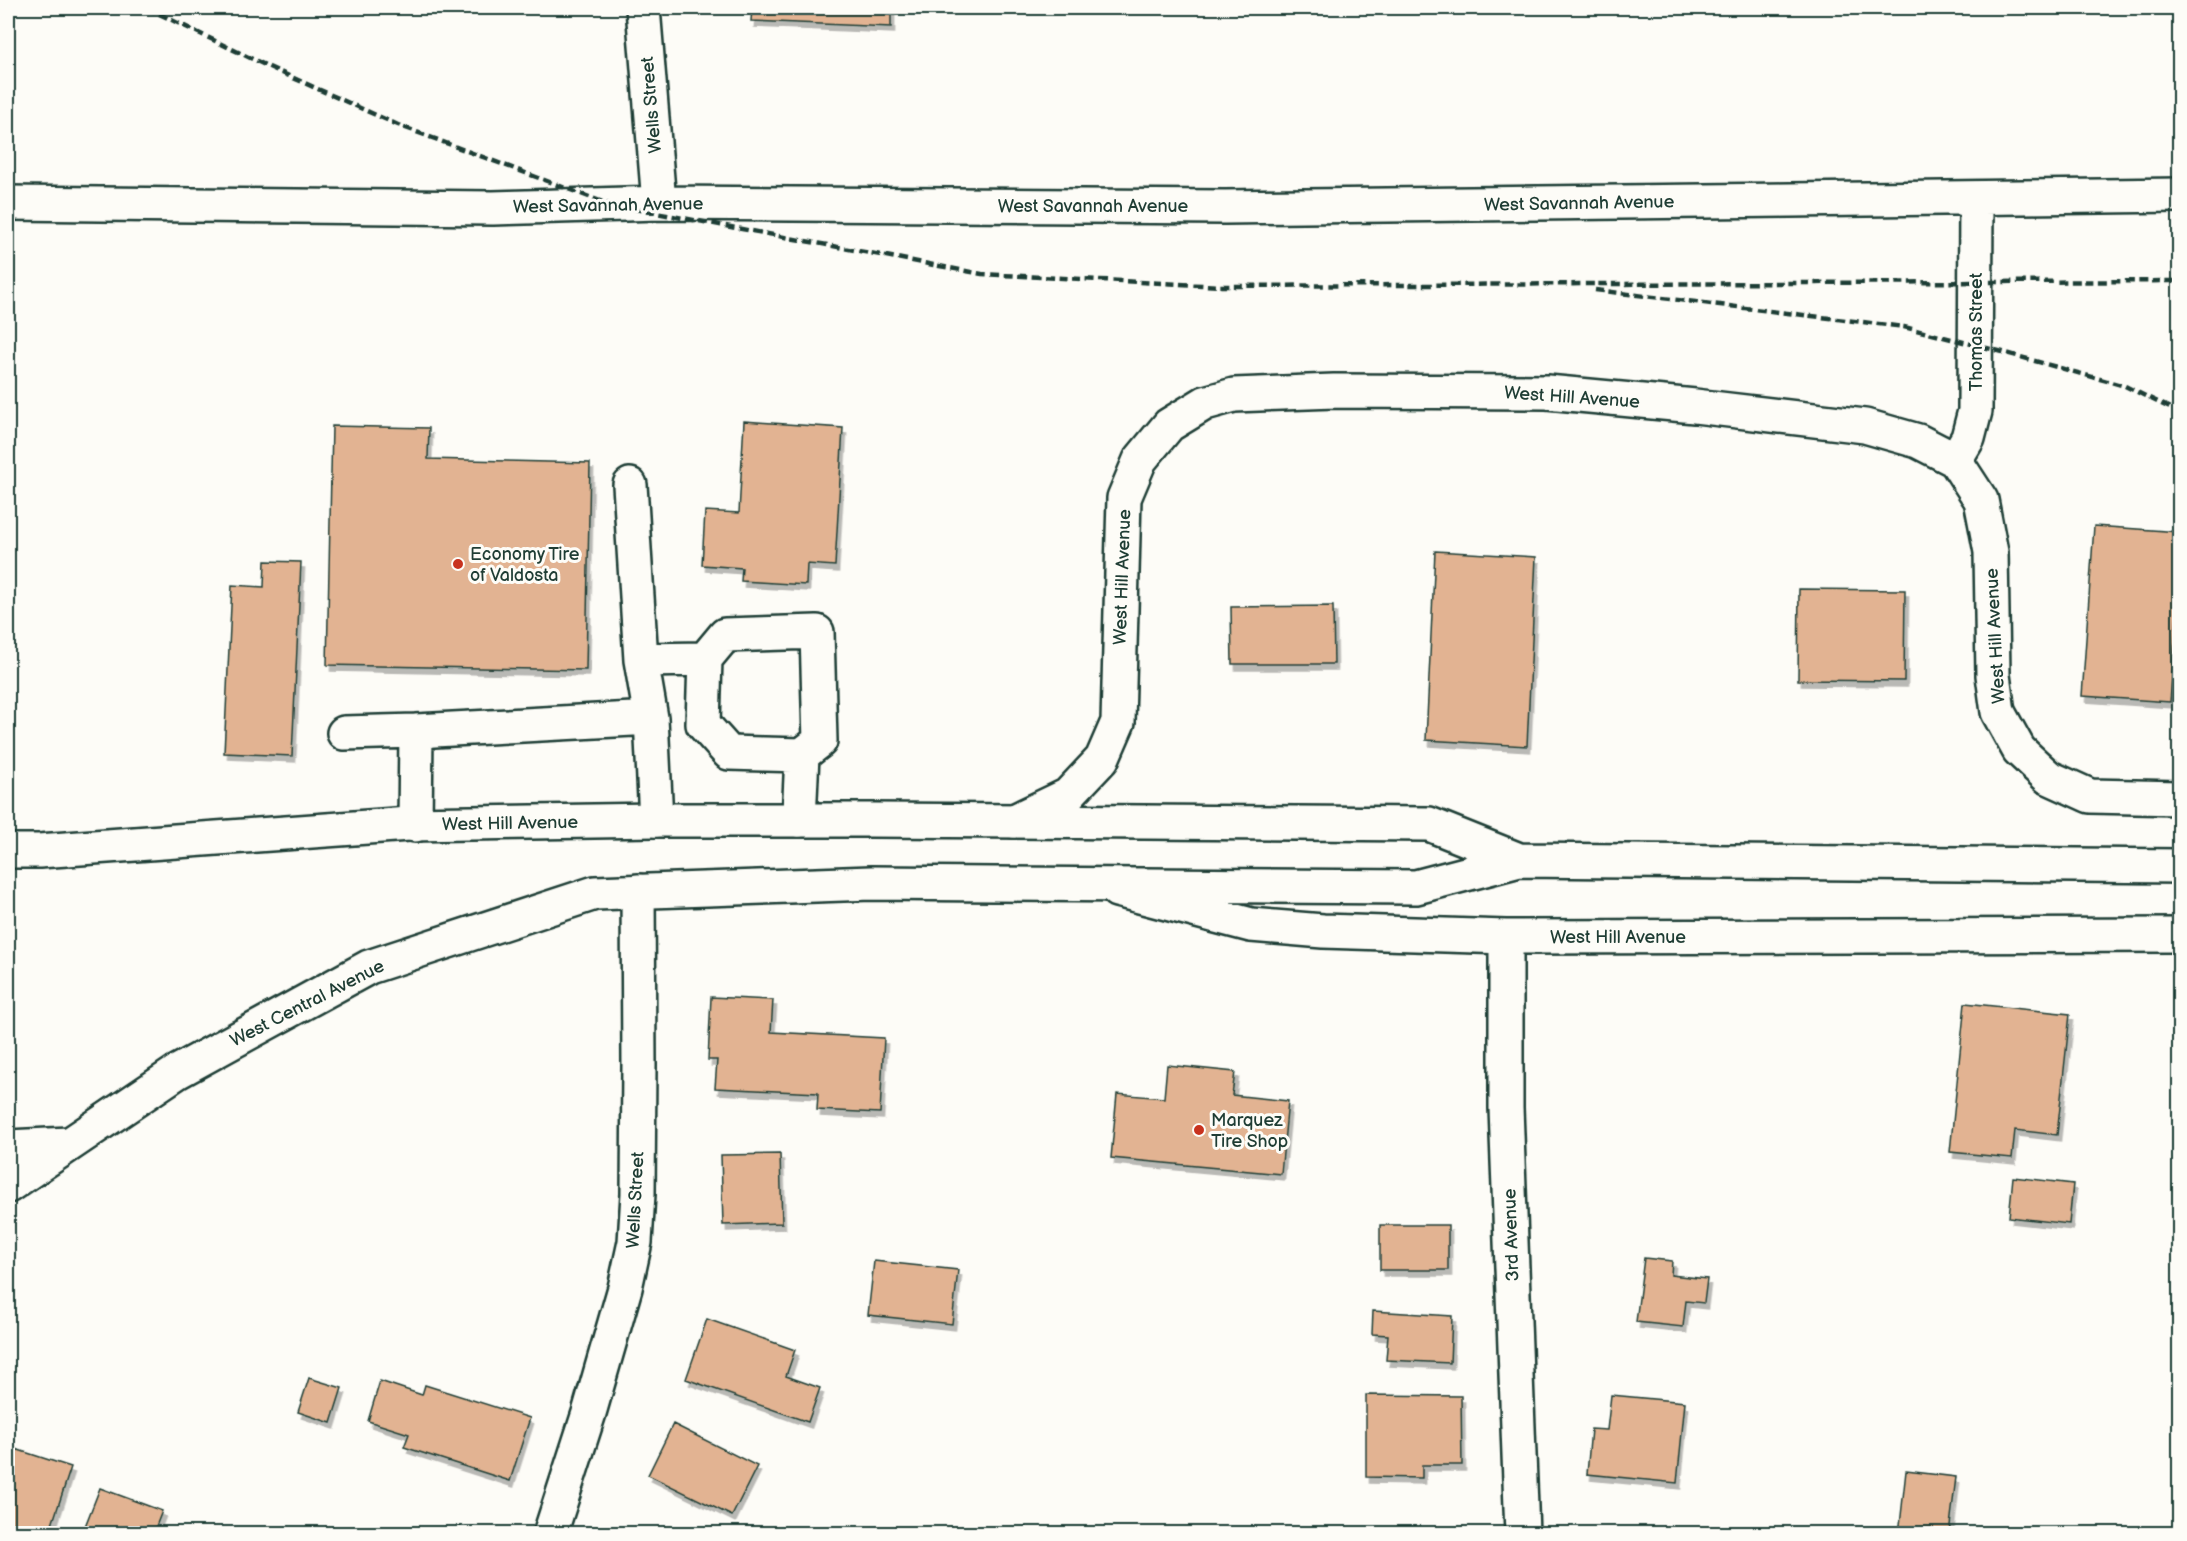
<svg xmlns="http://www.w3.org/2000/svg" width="2187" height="1541" font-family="'Balsamiq Sans',sans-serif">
<defs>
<filter id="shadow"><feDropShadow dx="3.5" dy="6" stdDeviation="0" flood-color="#0004"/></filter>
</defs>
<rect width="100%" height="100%" fill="#fdfcf7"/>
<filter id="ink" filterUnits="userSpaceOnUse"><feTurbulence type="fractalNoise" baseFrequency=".0167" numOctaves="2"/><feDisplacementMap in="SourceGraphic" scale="12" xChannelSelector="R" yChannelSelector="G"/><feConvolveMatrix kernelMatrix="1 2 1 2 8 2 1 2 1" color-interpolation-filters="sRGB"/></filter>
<g filter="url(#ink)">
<path fill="#e2b392" stroke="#1f3d34" stroke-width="1.5" filter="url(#shadow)" d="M752,8H891V27L751,21Z
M744,421L843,428L835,566L807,564L806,585L741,581L742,568L702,565L705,511L739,513Z
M332,426L429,428L428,459L590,463L586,670L327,665Z
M2094,526L2180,532V574L2170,702L2082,696Z
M1435,551L1536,557L1527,746L1426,740Z
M265,561L301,562L292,756L224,753L232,585L264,587Z
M1799,589L1905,590L1904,681L1798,680Z
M1333,606L1334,664H1232L1231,607Z
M711,997L773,1000L771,1032L884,1038L880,1113L817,1110L818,1093L715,1088L717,1060H708Z
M1965,1003L2070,1014L2057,1135L2015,1130L2012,1158L1950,1152Z
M1167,1065L1235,1072L1232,1095L1288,1101L1281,1174L1111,1158L1117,1094L1164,1098Z
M780,1154L782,1223L723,1225L721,1155Z
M2013,1177L2073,1184L2069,1224L2009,1217Z
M1380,1225H1448V1270H1380Z
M1644,1258L1672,1261L1671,1275L1707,1279L1704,1303L1686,1301L1683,1327L1636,1322Z
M874,1261L958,1270L952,1324L868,1315Z
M1373,1311L1452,1316L1450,1363L1386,1360L1388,1335L1372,1334Z
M707,1319L795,1350L786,1376L820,1388L808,1422L686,1379Z
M309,1378L342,1388L331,1423L298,1412Z
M380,1381L422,1395L425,1385L530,1418L510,1481L404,1447L409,1434L368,1421Z
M1366,1395L1461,1396L1462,1465H1422V1478L1366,1477Z
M1611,1395L1685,1402L1677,1483L1587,1474L1591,1429L1607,1430Z
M673,1424L757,1466L732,1516L648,1475Z
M9,1447L71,1467L49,1534H8Z
M1906,1471L1956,1477L1949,1534H1899Z
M100,1488L162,1511L153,1534H82Z"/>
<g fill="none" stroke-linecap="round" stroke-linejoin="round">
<g stroke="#1f3d34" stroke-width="38">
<path id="minor" d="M643,8L659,203
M8,203L493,208L659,203L1225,207L2180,195
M1955,460L1968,438L1975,411L1976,199
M630,485L641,660L651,718L656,820
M641,660L705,659
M344,733L416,731
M799,820L802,755L729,753L703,724L705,659L725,635L817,632L820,741L802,755
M1014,821L1068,795L1102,759L1118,722L1124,498L1140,460L1169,425L1205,403L1234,395L1334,391L1547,392L1695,406L1865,426L1918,441L1955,460L1981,500L1991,552L1993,675L1998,712L2019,750L2048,777L2090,796L2180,798
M415,825L416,731L651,718
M1117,890L1251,925L1323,931L1506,937L2180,935
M1506,937V1108L1522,1534
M550,1534L589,1413L625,1288L635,1242L638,1194L639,1065L638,891"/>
</g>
<g stroke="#1f3d34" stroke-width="38">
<path id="highway" d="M8,851H39L409,824L656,820H871L1429,824L1519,860
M8,1147L69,1144
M8,1186L177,1072L369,967L595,893L871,883L1416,887L1519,860L2180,866"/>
</g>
<use href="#minor" stroke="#fdfcf7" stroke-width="33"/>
<use href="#highway" stroke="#fdfcf7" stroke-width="33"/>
<path stroke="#1f3d34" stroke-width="4.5" stroke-dasharray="9 4.5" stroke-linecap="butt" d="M147,8L269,67L398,125L608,204L982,274L1220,286L2180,281
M1595,290L1904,327L1999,351L2125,386L2180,413"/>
</g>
</g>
<g fill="#c8321e" stroke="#fdfcf7" stroke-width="2">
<circle cx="458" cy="564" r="6"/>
<circle cx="1199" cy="1130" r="6"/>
</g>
<g text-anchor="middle" stroke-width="6" stroke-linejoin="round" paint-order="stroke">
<g font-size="18" fill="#1f3d34" stroke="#fdfcf7">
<text transform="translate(651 105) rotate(-95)" y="6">Wells Street</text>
<text transform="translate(1579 203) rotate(-1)" y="6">West Savannah Avenue</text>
<text transform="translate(608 205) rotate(-1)" y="6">West Savannah Avenue</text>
<text x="1093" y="212">West Savannah Avenue</text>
<text transform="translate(1976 332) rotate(-90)" y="6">Thomas Street</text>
<text transform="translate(1572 397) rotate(4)" y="6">West Hill Avenue</text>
<text transform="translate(1122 577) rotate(-88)" y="6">West Hill Avenue</text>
<text transform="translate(1995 636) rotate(-93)" y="6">West Hill Avenue</text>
<text transform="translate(510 823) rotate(-1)" y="6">West Hill Avenue</text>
<text x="1618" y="943">West Hill Avenue</text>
<text transform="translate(307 1003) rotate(-27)" y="6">West Central Avenue</text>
<text transform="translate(635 1200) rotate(-87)" y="6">Wells Street</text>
<text transform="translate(1511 1235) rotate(-92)" y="6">3rd Avenue</text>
</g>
<g font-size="18" fill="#1f3d34" stroke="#fdfcf7" text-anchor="start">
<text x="470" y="560">Economy Tire<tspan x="470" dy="21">of Valdosta</tspan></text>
<text x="1211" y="1126">Marquez<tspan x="1211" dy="21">Tire Shop</tspan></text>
</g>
</g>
<rect width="2187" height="1541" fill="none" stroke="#fdfcf7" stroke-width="30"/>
<rect x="15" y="15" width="2157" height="1511" fill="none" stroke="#1f3d34" stroke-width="2" filter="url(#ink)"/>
</svg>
